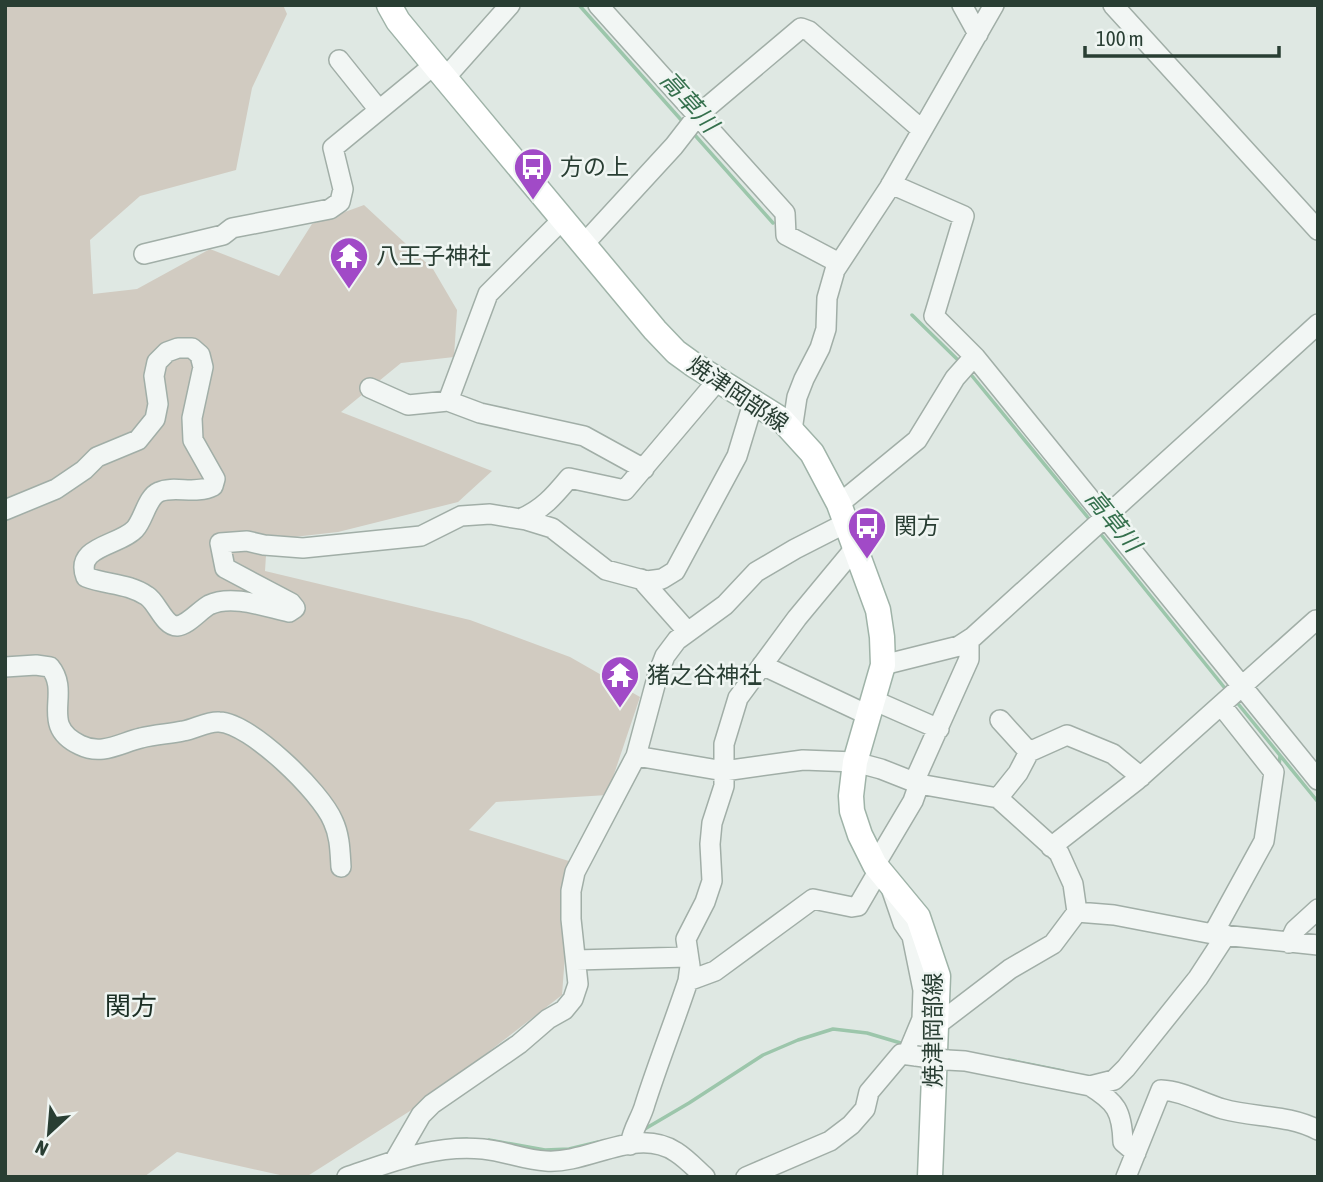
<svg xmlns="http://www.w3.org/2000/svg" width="1323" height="1182" font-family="'Asap Condensed','Noto Sans JP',sans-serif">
<rect width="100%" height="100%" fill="#dfe8e3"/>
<path fill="#d1cbc1" d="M5,5H283L287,14L252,88L236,170L140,196L90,240L93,294L137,289L210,249L279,276L312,224L364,205L433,269L457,310L454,357L401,363L341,412L492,471L458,502L338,532L267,540L265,571L470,620L570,657L640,697L607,795L496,802L469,830L572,862L562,995L421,1104L306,1177H289L177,1152L144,1177H5Z"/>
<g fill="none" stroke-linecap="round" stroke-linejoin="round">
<path stroke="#9cc6ab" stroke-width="3.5" d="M579,5L683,122
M693,133L773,223
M912,315L961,363
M968,371L1090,520
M1099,532L1228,692
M1235,700L1318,802
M1279,766L1280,756
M1009,1060L1063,1071
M643,1130L689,1103L763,1055L798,1040L833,1029L867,1033L904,1044
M451,1140L467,1139
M489,1140L545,1150L569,1149L598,1142"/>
<g stroke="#a1aea7" stroke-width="22">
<path id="minor" d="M598,5L785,213L786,235L839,263
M962,5L978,34
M1113,5L1318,230
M339,60L379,110
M445,78L510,5
M891,184L964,216L934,316L975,357L1318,780
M583,245L674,146L698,115L801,28L809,31L922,130
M144,254L223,235L232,228L330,209L340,202L343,189L333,148L434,65
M370,388L408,405L448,401L480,413L584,436L644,469
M448,401L488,294L562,220
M792,430L797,397L804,379L820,348L826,329L827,298L835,270L889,188L994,5
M839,504L917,440L955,378L971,360
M5,510L56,489L84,470L97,457L138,440L155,419L158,404L154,376L157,362L167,352L178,348H192L200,355L203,367L192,418L193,440L215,479L213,486C196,495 174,485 159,492C147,497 144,519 135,529C119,546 74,546 86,577C107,585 128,583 147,596C157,602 164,626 177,626C188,625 200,610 209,605C232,594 266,607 289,612L295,608L291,603L225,568L220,543L247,541L264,545L303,548L421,536L461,516L490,514L526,520L552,528L606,570L647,581L662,579L675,571L737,456L754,400
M520,519C542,510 554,496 569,478L625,490L718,380
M641,579L688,632
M762,665L868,715
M883,665L959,646L973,637L1318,324
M5,667L36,665L50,667C72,694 38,725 80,745C102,756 120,743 141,738C155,734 170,734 183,731C195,729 208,721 219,722C250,723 321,792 333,821C340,836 340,851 341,867
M873,700L939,729
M1000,720L1029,752L1067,735L1113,754L1141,777
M636,756L724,771L803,760L855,762L881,769L919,784L998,798L1059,853L1073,884L1077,912
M914,782L969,659V640
M998,798L1018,773L1029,752
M1051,847L1137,780L1316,620
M875,865L913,801L919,784
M892,891L903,923L912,936L923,990L922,1019L907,1055
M1213,934L1264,841L1274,772L1221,705
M1289,943L1295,930L1318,909
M576,960L687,957
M688,981L715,971L813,899L852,907L858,906L879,870
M938,1024L1010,969L1053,944L1077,912L1114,915L1213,934L1318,945
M947,1060L965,1061L1090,1086C1116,1102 1122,1111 1123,1142L1136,1153
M1090,1086L1114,1080L1126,1068L1198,978L1226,935
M630,1145C633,1127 641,1119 645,1104C658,1063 674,1023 688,981L690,966L686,939L705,902L712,881L710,844L712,823L724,786V744L738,698L797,618L855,548
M395,1160L421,1115L432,1104L519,1044L548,1019L564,1010L573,999L578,984L571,919V891L575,872L636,756L658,674L665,656L677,640L725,605L756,572L795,549L846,523
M347,1177C391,1162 435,1144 483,1149C504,1151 525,1160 546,1161C589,1164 636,1126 676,1152C687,1159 696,1169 705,1177
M746,1177L830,1141L851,1125L865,1109L869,1092L901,1054L916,1056
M1126,1177L1161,1090C1183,1091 1202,1103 1223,1109C1255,1118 1287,1114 1318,1130"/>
</g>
<g stroke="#9fb3a8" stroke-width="27">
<path id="major" d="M389,5L398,21L445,78L655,330L676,352L694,365L782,420L812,453L839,504L878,610L882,637L883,665L855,762L851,796L852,811L860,835L875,865L918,917L938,976L930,1177"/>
</g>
<use href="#minor" stroke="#f2f6f4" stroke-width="19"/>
<use href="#major" stroke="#fff" stroke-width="24"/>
<g stroke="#a1aea7" stroke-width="22" stroke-linecap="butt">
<path id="minor-bridge" d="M916,1056L947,1060"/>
</g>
<use href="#minor-bridge" stroke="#f2f6f4" stroke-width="19"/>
</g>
<defs>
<g id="bus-pin" transform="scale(2.0125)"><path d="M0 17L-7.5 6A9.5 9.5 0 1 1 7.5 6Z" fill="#a14ac7" stroke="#eff5f2"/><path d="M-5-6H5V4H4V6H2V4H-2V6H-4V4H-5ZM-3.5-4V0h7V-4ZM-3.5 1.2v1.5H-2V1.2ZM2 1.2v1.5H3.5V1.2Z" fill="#fff"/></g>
<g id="temple-pin" transform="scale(2.0125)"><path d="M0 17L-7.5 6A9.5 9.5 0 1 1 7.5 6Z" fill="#a14ac7" stroke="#eff5f2"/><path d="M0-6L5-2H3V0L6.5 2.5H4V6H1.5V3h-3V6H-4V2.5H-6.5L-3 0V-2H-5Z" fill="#fff"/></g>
</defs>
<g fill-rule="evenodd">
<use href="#bus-pin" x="533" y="167"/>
<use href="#temple-pin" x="349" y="256"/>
<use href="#bus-pin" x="867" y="526"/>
<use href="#temple-pin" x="620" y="675"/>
</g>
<g text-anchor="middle" stroke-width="5" stroke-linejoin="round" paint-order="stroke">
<g font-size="23" fill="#293e33" stroke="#eff5f2" text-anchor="start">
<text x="560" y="175">方の上</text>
<text x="376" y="264">八王子神社</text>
<text x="894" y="534">関方</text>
<text x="647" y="683">猪之谷神社</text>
</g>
<g font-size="23" fill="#293e33" stroke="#eff5f2">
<text transform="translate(738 394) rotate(34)" y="8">焼津岡部線</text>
<text transform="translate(933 1030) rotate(-90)" y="8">焼津岡部線</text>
</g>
<g font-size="24" font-style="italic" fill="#35704d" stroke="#eff5f2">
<text transform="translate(689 102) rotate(48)" y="8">高草川</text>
<text transform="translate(1113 521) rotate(51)" y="8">高草川</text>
</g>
<g font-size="26" fill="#1b2f25" stroke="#eff5f2">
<text x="131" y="1015">関方</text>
</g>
</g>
<rect width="1323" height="1182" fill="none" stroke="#293e33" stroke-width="14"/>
<g transform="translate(49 1133) rotate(206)" stroke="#eff5f2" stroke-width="5" paint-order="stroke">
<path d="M0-5L12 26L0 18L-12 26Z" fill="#293e33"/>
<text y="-10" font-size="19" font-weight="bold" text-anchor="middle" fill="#293e33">N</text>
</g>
<path d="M1085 46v10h194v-10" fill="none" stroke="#293e33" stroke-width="3.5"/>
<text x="1096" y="46" font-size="21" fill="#293e33" stroke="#eff5f2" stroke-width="5" paint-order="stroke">100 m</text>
</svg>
